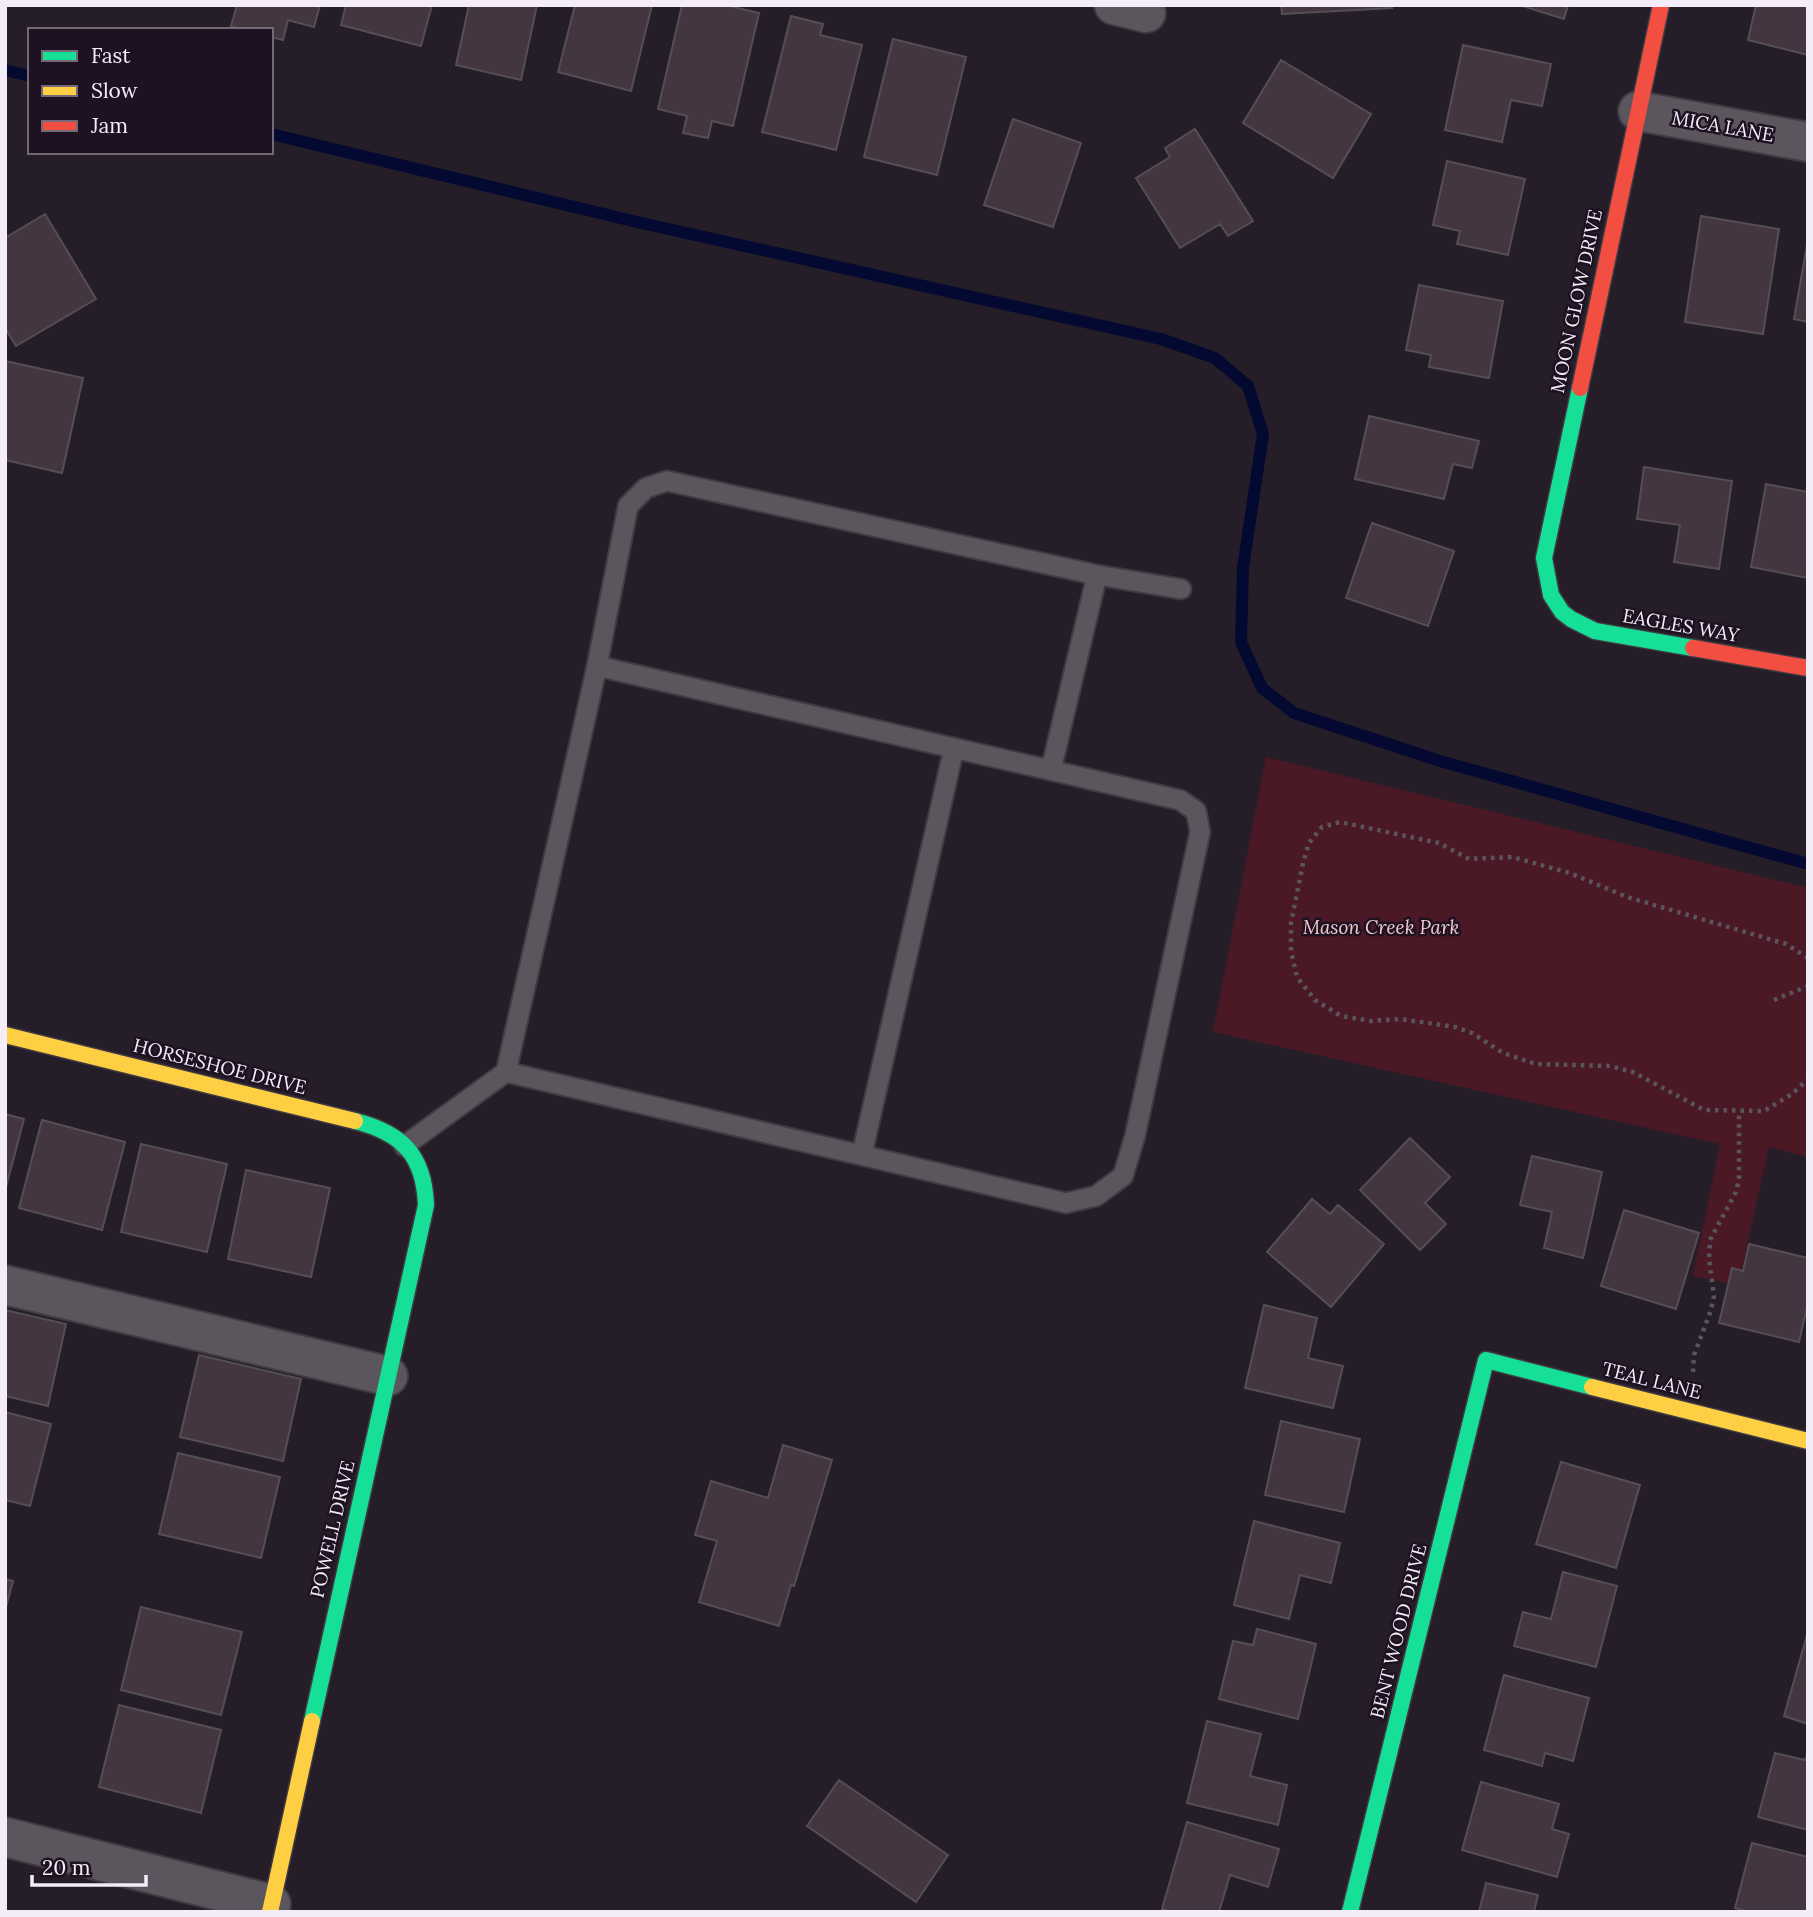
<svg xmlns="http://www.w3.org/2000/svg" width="1813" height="1917" font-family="Lora,serif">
<rect width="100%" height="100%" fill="#251e28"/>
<path fill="#4b1925" d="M1266,757L1808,888V1157L1769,1147L1738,1285L1693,1276L1720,1144L1213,1032Z"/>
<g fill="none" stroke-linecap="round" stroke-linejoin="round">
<path stroke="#030931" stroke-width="12" d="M5,70L30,76
M271,134L637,222L1161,339L1215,358L1248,386L1263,434L1243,568L1241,642L1262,688L1294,713L1440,761L1808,864"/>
</g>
<path fill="#433640" stroke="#564e55" stroke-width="2" d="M237,5H320L314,27L288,20L283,40L271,37V30H244L231,26Z
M346,5H432L421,46L341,25Z
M469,5H537L521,80L456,65Z
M575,5H652L631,91L558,72Z
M682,5H725L759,13L733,126L712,121L708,138L683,133L687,116L658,109Z
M1281,5H1391L1392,8L1282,14Z
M1519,5H1568L1564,19Z
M1756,5H1808V55L1748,40Z
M791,16L823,24L820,35L862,45L836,150L762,132Z
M893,39L966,57L937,175L864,157Z
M1463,45L1551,64L1542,106L1511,100L1502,142L1445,130Z
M1281,60L1371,114L1333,178L1243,123Z
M1013,119L1081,143L1053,227L984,205Z
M1195,129L1253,221L1228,236L1220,224L1180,248L1136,178L1170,157L1165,148Z
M1447,161L1525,179L1508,255L1457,244L1460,231L1433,225Z
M45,214L96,299L16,346L5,328V238Z
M1701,216L1779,229L1763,334L1685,322Z
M1808,239V322L1794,319Z
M1419,285L1503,301L1489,378L1429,367L1431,355L1406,350Z
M5,361L83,378L62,473L5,460Z
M1369,416L1479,441L1472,468L1453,464L1444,499L1355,479Z
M1644,467L1732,481L1719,569L1674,562L1680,525L1637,519Z
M1766,484L1808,492V578L1751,567Z
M1372,523L1454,551L1428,626L1346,598Z
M5,1114L24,1119L5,1191Z
M42,1120L125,1142L102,1230L19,1208Z
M1410,1138L1450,1177L1425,1203L1446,1224L1420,1250L1360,1190Z
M141,1144L227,1164L207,1252L121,1232Z
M1532,1156L1602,1172L1583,1258L1544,1248L1552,1212L1520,1205Z
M246,1170L330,1188L311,1277L228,1259Z
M1312,1199L1330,1214L1338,1205L1384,1244L1331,1307L1267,1252Z
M1624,1210L1699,1233L1676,1309L1601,1286Z
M1749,1244L1808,1258V1303L1799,1342L1719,1323L1732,1268L1743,1271Z
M1264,1305L1317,1318L1308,1358L1343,1366L1333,1408L1245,1388Z
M5,1310L66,1324L48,1406L5,1396Z
M199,1355L301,1379L283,1461L180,1437Z
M5,1412L51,1424L30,1506L5,1500Z
M1281,1421L1360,1439L1344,1512L1265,1495Z
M783,1445L832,1460L794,1586L791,1585L779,1626L699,1602L717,1541L695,1535L711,1481L768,1498Z
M178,1453L280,1477L261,1558L159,1534Z
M1561,1462L1640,1485L1616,1568L1536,1544Z
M1254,1521L1340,1543L1331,1583L1300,1575L1289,1619L1234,1605Z
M1563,1572L1617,1586L1596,1667L1514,1646L1523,1612L1551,1619Z
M5,1579L13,1581L5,1611Z
M141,1607L242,1632L221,1715L121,1690Z
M1257,1629L1316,1644L1298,1719L1219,1699L1233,1641L1253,1645Z
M1807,1635H1808V1724L1784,1716Z
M1504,1675L1589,1698L1573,1761L1545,1753L1542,1766L1484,1750Z
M119,1705L221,1730L201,1813L99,1787Z
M1207,1721L1261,1734L1250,1776L1287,1785L1278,1825L1187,1803Z
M1808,1752V1830L1758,1817L1775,1753L1805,1760Z
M839,1780L948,1855L916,1902L807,1826Z
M1481,1782L1559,1804L1552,1829L1569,1834L1557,1877L1462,1850Z
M1187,1822L1279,1849L1268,1887L1230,1875L1219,1912H1173L1162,1909Z
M1752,1843L1808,1857V1912H1749L1735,1908Z
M1486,1883L1538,1895L1534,1912H1479Z"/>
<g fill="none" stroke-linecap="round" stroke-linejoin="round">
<g stroke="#403a42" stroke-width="23">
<path id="lane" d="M597,666L628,506L646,488L667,481L1097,575L1181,589
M1051,770L1097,575
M404,1146L506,1072L597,666L1180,800L1196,811L1200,832L1135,1136L1123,1176L1096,1196L1066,1203L506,1072
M862,1154L954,748"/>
</g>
<g stroke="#403a42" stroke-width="42">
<path id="street" d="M1114,5L1146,13
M1638,111L1808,142
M5,1285L388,1376
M5,1837L271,1904"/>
</g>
<g stroke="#403a42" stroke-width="19">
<path id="fast" d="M1580,388L1544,558L1551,595L1562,612L1571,619L1595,631L1693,648
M312,1721L426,1205C424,1155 402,1133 355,1121
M1350,1912L1486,1360L1592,1387"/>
</g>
<g stroke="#403a42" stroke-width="19">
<path id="slow" d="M5,1035L355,1121
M1592,1387L1808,1441
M270,1912L312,1721"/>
</g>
<g stroke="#403a42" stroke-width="19">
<path id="jam" d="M1580,388L1661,5
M1693,648L1808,668"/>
</g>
<path stroke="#5a555c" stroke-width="4.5" stroke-dasharray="3.5 5" stroke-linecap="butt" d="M1808,958L1786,944L1627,897L1570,873L1512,857L1469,859L1439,843L1340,822L1322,827L1309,843L1303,863L1291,923V951L1297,977L1315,1000L1341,1016L1371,1021L1400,1019L1455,1027L1472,1033L1503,1053L1536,1064L1610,1066L1633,1072L1704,1110L1764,1111L1792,1094L1808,1079
M1774,1000L1808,986
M1693,1372L1694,1355L1711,1310L1714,1296L1709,1259L1710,1240L1736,1192L1739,1178V1112"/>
<use href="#lane" stroke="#5b565d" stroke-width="19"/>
<use href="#street" stroke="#5b565d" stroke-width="38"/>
<use href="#fast" stroke="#16e098" stroke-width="16"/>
<use href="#slow" stroke="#ffcf43" stroke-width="16"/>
<use href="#jam" stroke="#f24e42" stroke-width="16"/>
</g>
<g text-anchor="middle" stroke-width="5" stroke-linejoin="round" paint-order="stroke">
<g font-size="19" fill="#f4ecf8" stroke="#1d1122">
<text transform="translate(1723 126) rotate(10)" y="7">MICA LANE</text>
<text transform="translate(1576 301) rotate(-78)" y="7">MOON GLOW DRIVE</text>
<text transform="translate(1681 625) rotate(10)" y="7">EAGLES WAY</text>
<text transform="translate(220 1066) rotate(14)" y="7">HORSESHOE DRIVE</text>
<text transform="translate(1652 1380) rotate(14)" y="7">TEAL LANE</text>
<text transform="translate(332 1529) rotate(-77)" y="7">POWELL DRIVE</text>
<text transform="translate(1398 1631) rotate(-76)" y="7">BENT WOOD DRIVE</text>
</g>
<g font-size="19" font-style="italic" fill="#f2c9cd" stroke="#1d1122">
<text x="1381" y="934">Mason Creek Park</text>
</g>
</g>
<rect width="1813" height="1917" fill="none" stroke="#f4ecf8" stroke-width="14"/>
<rect x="28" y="28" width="245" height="126" fill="#1d1122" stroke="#736978" stroke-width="2"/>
<rect x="42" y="51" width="35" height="10" fill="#16e098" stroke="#736978" stroke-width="2"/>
<text x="91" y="63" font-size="21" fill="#f4ecf8">Fast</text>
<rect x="42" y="86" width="35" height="10" fill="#ffcf43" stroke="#736978" stroke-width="2"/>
<text x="91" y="98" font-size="21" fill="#f4ecf8">Slow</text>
<rect x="42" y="121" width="35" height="10" fill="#f24e42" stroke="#736978" stroke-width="2"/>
<text x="91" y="133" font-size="21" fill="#f4ecf8">Jam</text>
<path d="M32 1875v10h114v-10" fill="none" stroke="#f4ecf8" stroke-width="3.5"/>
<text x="42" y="1875" font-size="21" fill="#f4ecf8" stroke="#1d1122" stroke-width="5" paint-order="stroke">20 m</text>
</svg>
